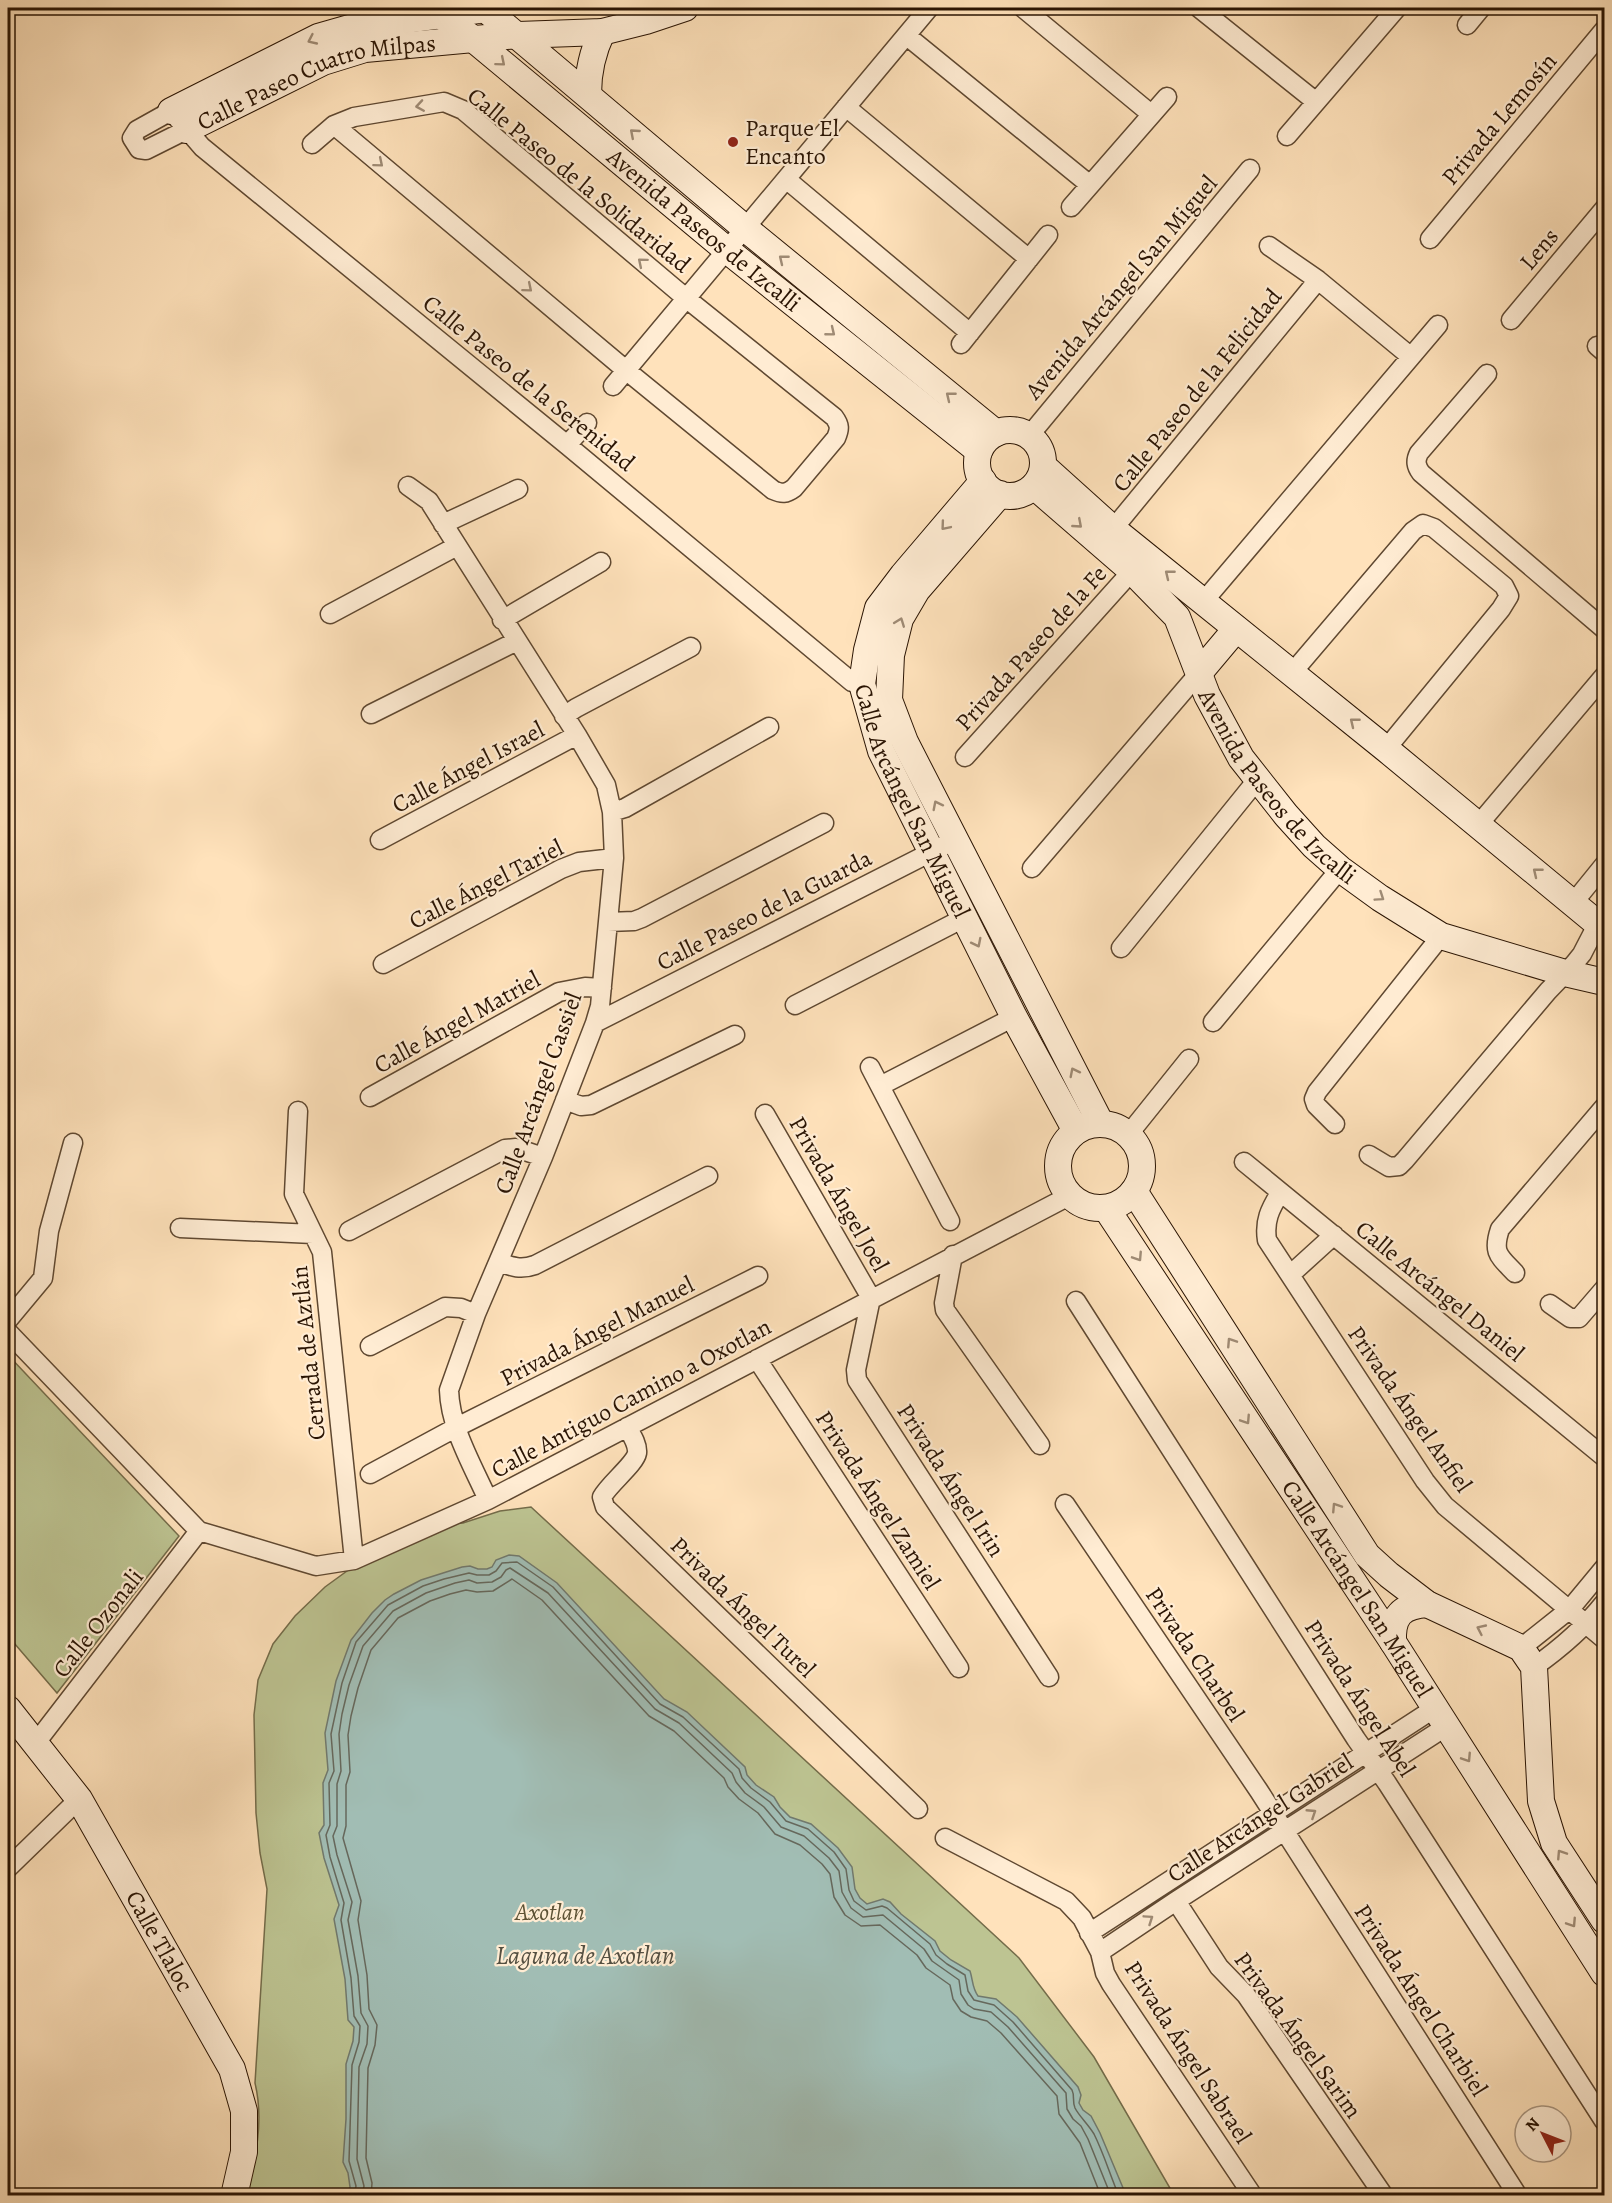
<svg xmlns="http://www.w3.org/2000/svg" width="1612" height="2203" font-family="Alegreya,serif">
<rect width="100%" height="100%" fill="#ffe2bb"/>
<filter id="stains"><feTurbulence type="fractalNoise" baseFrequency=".00333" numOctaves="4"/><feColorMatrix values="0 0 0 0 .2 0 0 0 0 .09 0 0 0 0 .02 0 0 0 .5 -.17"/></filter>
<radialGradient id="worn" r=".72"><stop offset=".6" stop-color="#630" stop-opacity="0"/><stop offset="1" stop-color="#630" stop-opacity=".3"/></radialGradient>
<path fill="#bdc492" stroke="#746c4a" stroke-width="1.5" d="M8,1355L179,1536L57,1693L8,1636Z
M531,1507L1019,1958L1094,2057L1174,2195L244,2196C257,2159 264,2121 255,2083L267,1889L260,1853L256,1813L254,1715L258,1680L273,1644L295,1616L325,1587L376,1550L429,1525L463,1523L500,1511Z"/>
<path fill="#a1bdb4" stroke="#71796d" stroke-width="1.5" d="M509,1555L519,1556L557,1583L664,1699L687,1712L745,1767L747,1775L756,1785L774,1797L780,1807L790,1817L811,1824L838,1848L852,1867L855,1889L860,1898L867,1904L883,1899L890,1902L901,1914L935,1941L940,1951L951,1960L970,1971C973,1980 972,1988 978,1996L996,1999L1017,2017L1078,2087L1081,2095L1079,2103L1083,2110L1091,2116L1100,2133L1126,2195H347L350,2187L348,2173L343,2162L346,2119V2064L353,2041L354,2027L348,2020L345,1979L334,1919L339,1905L324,1858L319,1833L324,1825L323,1783L328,1770L325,1733L336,1681L351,1640L372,1613L385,1600L394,1594L421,1580L462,1567L470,1566L478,1569H487L492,1567L496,1560Z"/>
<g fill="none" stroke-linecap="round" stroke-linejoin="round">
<path stroke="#66685c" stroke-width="1.5" d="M354,2196L356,2186L349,2161L352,2065L359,2042L360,2026L354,2016L351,1978L341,1920L344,1903L330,1857L326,1835L330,1825L329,1783L334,1771L331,1734L342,1683L356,1642L388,1605L423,1586L444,1579L469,1573L477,1575H489L496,1571L502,1563L517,1562L553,1587L660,1704L683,1717L739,1769L742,1778L751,1788L770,1802L786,1821L808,1829L834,1852L846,1869L849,1890L854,1901L866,1910L882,1906L887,1908L930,1944L936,1955L947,1964L965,1975L968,1991L974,2000L994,2005L1013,2022L1072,2090C1075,2096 1072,2101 1075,2108C1079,2116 1088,2124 1094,2134C1104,2154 1110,2175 1119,2196
M362,2196L364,2186L357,2159L359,2067L367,2044L368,2026L361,2013L358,1976L348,1920L352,1902L337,1855L333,1836L337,1826V1784L341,1771L339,1734L342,1714L349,1685L363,1646L393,1611L426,1593L455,1583L469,1580L477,1583L492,1582L501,1577L506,1570L510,1568L548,1593L655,1709L679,1723L732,1773L736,1782L745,1793L764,1807L781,1827L804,1836L829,1858L839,1871L842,1892L851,1908L863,1917L883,1915L924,1949L932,1961L959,1980L961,1994L968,2005L974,2009L991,2012L1008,2027L1066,2093L1067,2109L1073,2119L1081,2126L1088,2139L1111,2196
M371,2196L372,2183L366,2158L368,2068L375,2045L377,2025L369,2009L367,1975L358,1920L361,1901L343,1838L346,1826V1785L350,1772L348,1735L351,1716L358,1688L371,1650L398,1618L430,1601L450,1594L466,1590L477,1592L493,1591L512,1579L542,1600L649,1716L674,1731L724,1778L728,1787L739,1799L758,1813L775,1834L800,1845L822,1864L830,1874L834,1897L845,1915L861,1926L880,1925L917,1955L926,1968L950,1985L953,1999L961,2011L971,2017L987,2021L1001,2033L1057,2096L1059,2114L1080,2143L1101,2196"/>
<g stroke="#5f4831" stroke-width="21">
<path id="street" d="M1023,8L1151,114
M1199,8L1315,101
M1467,25L1481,8
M907,36L1090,185
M846,107L1029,259
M186,130L146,150L139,149L132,138L137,130L171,111L202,147L567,445L852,682L862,684
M1287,136L1397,8
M312,144L334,125L354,117L444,102L463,110L687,299L834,417C840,425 840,429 836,438L794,488C786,494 782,494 773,490L627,371L334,125
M786,179L970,333
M1071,207L1167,97
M1430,239L1604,30
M1269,246L1318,280L1410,356
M1511,320L1604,209
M961,344L1048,235
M1597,346L1604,352
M1487,374L1419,453C1415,461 1416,466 1421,473L1604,629
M613,386L929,8
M1029,436L1250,169
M567,445L587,423
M408,486L429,501L577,735L606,785L612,812L614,858L600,1006L595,1023L543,1157L476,1314L449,1390C450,1428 473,1466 488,1500
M443,524L518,489
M1113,529L1318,280
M1203,602L1438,325
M330,614L457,546
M502,620L601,562
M1292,673L1413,531L1423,524L1434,528L1504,586L1509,596L1501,609L1386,749
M371,714L517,641
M564,716L576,708L691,647
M965,757L1132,571
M612,812L625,808L769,727
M1479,824L1604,676
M380,840L577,735
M1032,868L1199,673
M1574,902L1604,865
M608,922L634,921L642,918L824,823
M1121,948L1257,780
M383,964L561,869L579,862L614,858
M795,1005L964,918
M1213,1022L1340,869
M595,1023L955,840
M870,1067L950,1221
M880,1086L1014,1017
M370,1097L559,992L585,987L602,988
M565,1100L581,1106L591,1105L735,1035
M298,1111L294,1194L322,1252L354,1560
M765,1114L871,1298L856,1370L857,1380L1049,1677
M1335,1124L1316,1105L1314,1099L1317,1092L1441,936
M1128,1135L1189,1059
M1369,1155L1389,1167L1399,1166L1405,1160L1548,991L1574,964L1582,954L1598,923
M1244,1162L1604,1457
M1280,1193C1270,1209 1264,1221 1267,1240L1425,1481L1445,1506L1604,1639
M180,1228L313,1234
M349,1231L505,1149L516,1148L543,1157
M953,1255L944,1303L945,1310L1040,1445
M499,1262C512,1267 521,1270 535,1265L708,1176
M1515,1273C1499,1256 1492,1253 1500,1229L1604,1107
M1290,1275L1334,1235
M1076,1301L1356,1739L1387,1783L1604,2121
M1550,1304L1570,1318H1579L1604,1289
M8,1320L43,1278L49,1231L73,1143
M8,1332L199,1531L316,1566L354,1560L488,1500L1069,1196
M370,1346L445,1307L461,1308L476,1314
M757,1359L959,1668
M627,1427C631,1434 638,1444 637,1453C635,1464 609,1484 602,1497L605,1507L918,1809
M370,1474L457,1427L758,1276
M1065,1504L1259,1791L1518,2196
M1521,1648L1570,1609L1604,1568
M1534,1667C1561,1648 1584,1628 1604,1603
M35,1744L199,1531
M945,1838L1066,1901L1082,1918L1100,1952L1105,1973L1111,1984L1253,2196
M8,1868L79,1799
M1176,1901L1219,1967L1246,1995L1384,2196
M1089,1933L1435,1708
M1100,1952L1176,1901L1447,1726"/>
</g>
<g stroke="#2a1403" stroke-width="28">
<g id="secondary">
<path d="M484,8L746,229L996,433"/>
<path id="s1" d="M439,14L472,38L728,251L979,451"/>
<path d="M588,94C588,71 592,53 602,32"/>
<path d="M171,111L318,37L353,27L493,8"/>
<path id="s2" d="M186,130L323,62L365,49L518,35L602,32L646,21L685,8"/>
<circle cx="1010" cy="463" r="33"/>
<path d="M1043,466L1113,529L1386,749L1604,929"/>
<path id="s3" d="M983,481L903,575L878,608L867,650L862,684L881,751L1014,1017L1076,1131"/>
<path id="s4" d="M1034,486L1132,571L1177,617L1207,695L1241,758L1286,815L1314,846L1340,869L1380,898L1441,936L1565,973L1604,982"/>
<path d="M1000,494L917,590L900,619L891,655L889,700L905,742L1101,1124"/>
<path d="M1199,673L1236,629"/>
<circle cx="1100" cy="1166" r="42"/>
<path d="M1134,1191L1367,1555L1389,1575L1427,1604L1521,1648L1534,1667L1541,1801L1554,1843L1604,1920"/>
<path id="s5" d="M1106,1208L1393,1642L1604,1973"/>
<path d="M1393,1642C1392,1616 1401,1606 1427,1604"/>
<path id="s6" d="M8,1709L79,1799L232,2069L244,2111V2152L234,2196"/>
</g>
</g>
<use href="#street" stroke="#ffecd3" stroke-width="18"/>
<use href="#secondary" stroke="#ffecd3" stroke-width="26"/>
</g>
<defs><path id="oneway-chevron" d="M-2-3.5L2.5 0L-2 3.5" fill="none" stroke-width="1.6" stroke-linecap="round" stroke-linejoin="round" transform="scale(1.5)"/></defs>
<g stroke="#9f8b75">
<use href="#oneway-chevron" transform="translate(312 40) rotate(155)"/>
<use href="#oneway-chevron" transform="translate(501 62) rotate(40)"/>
<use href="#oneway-chevron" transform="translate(420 106) rotate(171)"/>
<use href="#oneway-chevron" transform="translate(634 133) rotate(-139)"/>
<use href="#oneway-chevron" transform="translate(379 163) rotate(40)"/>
<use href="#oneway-chevron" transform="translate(783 259) rotate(-141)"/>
<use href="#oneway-chevron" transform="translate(642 262) rotate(-140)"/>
<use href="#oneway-chevron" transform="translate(528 288) rotate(40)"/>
<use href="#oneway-chevron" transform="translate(831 332) rotate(39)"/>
<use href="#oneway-chevron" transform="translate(950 396) rotate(-141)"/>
<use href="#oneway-chevron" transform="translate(1078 524) rotate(41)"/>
<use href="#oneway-chevron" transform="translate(945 526) rotate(130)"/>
<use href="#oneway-chevron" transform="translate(1169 574) rotate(-141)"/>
<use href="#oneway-chevron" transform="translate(900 622) rotate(-69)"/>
<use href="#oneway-chevron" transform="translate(1354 722) rotate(-141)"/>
<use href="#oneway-chevron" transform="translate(937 805) rotate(-117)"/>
<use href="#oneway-chevron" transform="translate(1537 872) rotate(-141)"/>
<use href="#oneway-chevron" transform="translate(1380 897) rotate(34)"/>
<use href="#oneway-chevron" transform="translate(977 943) rotate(63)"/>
<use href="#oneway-chevron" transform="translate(1074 1072) rotate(-117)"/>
<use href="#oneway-chevron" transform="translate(1138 1257) rotate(57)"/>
<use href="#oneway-chevron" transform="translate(1231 1342) rotate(-123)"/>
<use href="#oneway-chevron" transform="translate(1246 1420) rotate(57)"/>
<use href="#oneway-chevron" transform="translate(1336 1507) rotate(-123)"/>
<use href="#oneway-chevron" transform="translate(1481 1629) rotate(-155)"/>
<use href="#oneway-chevron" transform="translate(1467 1758) rotate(57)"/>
<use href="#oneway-chevron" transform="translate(1312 1813) rotate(-33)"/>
<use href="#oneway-chevron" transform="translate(1561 1854) rotate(-123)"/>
<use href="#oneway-chevron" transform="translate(1149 1919) rotate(-34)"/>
<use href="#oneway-chevron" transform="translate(1572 1923) rotate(57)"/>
</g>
<circle fill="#8f2418" stroke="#ffecd3" stroke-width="2" cx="733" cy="142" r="6"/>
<g text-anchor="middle" stroke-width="4.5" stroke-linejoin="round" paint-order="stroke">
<g font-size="24" fill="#2a1403" stroke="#ffecd3">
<text dy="8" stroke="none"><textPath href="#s2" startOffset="141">Calle Paseo Cuatro Milpas</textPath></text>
<text transform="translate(1499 119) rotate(-50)" y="8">Privada Lemosín</text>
<text transform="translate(579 180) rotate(39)" y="8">Calle Paseo de la Solidaridad</text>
<text dy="8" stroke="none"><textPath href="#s1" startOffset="342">Avenida Paseos de Izcalli</textPath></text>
<text transform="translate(1539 249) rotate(-50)" y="8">Lens</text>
<text transform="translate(1121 287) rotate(-50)" y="8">Avenida Arcángel San Miguel</text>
<text transform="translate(529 383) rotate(39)" y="8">Calle Paseo de la Serenidad</text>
<text transform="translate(1197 390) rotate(-51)" y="8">Calle Paseo de la Felicidad</text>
<text transform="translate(1031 648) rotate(-48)" y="8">Privada Paseo de la Fe</text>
<text transform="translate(468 767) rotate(-28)" y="8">Calle Ángel Israel</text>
<text dy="8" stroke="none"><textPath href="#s4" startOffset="394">Avenida Paseos de Izcalli</textPath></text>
<text dy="8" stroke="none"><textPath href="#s3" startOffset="370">Calle Arcángel San Miguel</textPath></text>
<text transform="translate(486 884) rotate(-27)" y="8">Calle Ángel Tariel</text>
<text transform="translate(764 910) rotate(-27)" y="8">Calle Paseo de la Guarda</text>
<text transform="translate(457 1022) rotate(-29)" y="8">Calle Ángel Matriel</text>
<text transform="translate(538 1093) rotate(-70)" y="8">Calle Arcángel Cassiel</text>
<text transform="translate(839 1194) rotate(60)" y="8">Privada Ángel Joel</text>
<text transform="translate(1440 1291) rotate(39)" y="8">Calle Arcángel Daniel</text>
<text transform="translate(597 1331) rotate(-27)" y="8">Privada Ángel Manuel</text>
<text transform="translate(308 1353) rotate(-96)" y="8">Cerrada de Aztlán</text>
<text transform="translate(631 1398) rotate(-28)" y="8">Calle Antiguo Camino a Oxotlan</text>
<text transform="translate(1410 1409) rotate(55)" y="8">Privada Ángel Anfiel</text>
<text transform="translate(951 1480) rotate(57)" y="8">Privada Ángel Irin</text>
<text transform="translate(878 1500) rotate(57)" y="8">Privada Ángel Zamiel</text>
<text dy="8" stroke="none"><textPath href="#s5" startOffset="456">Calle Arcángel San Miguel</textPath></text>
<text transform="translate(743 1607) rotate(44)" y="8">Privada Ángel Turel</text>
<text transform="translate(98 1623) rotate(-52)" y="8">Calle Ozonali</text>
<text transform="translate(1195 1654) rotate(56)" y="8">Privada Charbel</text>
<text transform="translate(1360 1698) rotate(57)" y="8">Privada Ángel Abel</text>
<text transform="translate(1260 1818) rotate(-33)" y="8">Calle Arcángel Gabriel</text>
<text dy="8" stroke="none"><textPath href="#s6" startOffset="278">Calle Tlaloc</textPath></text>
<text transform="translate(1421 2000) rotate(57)" y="8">Privada Ángel Charbiel</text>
<text transform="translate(1298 2035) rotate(54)" y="8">Privada Ángel Sarim</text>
<text transform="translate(1188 2052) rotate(57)" y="8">Privada Ángel Sabrael</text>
</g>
<g font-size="24" fill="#2a1403" stroke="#ffecd3" text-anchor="start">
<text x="745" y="136">Parque El<tspan x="745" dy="28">Encanto</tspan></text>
</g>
<g font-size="24" font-style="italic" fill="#5d5235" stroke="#ffecd3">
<text x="550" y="1920">Axotlan</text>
</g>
<g font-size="26" font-style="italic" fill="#544f41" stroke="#ffecd3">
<text x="585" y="1964">Laguna de Axotlan</text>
</g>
</g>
<rect width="1612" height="2203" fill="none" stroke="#ffe2bb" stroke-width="30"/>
<rect x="9" y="9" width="1594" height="2185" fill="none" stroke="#2a1403" stroke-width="3"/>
<rect x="15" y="15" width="1582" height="2173" fill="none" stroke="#2a1403" stroke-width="1.5"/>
<g transform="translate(1543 2134) rotate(312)"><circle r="28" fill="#ffecd3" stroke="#aa9680" stroke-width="1.5"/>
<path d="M0-4.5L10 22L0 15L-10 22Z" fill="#8f2418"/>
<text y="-9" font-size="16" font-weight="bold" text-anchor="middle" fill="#2a1403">N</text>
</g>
<rect width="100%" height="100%" filter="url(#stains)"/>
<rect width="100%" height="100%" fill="url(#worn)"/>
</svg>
